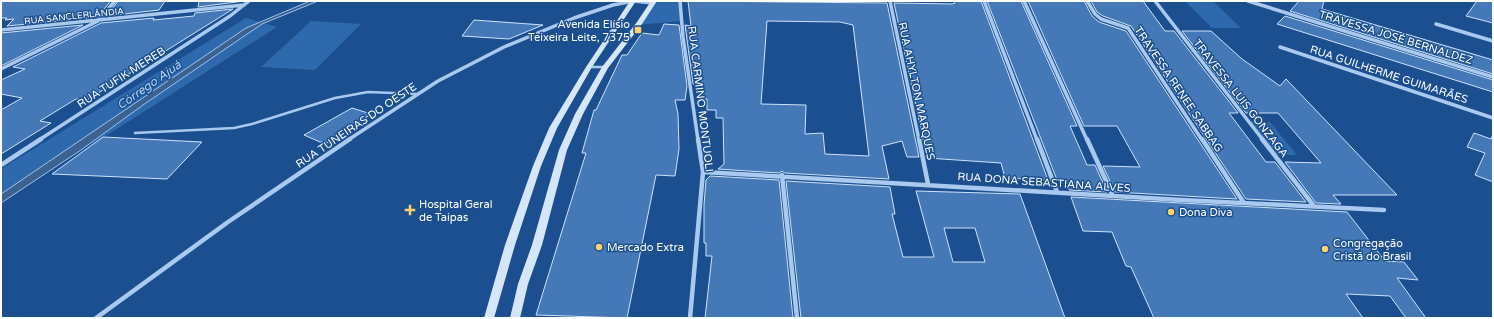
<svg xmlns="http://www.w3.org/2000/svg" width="1494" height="319" font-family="'Varela Round',sans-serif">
<rect width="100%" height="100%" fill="#1b4f8f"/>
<path fill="#2e69ad" d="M651,1H680L682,21L636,25Z
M1213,1L1241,28H1212L1186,2Z
M246,18L277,27L112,132L1,197V169Z
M311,21L361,24L315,70L261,67Z
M1249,121L1270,122L1297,155H1275Z"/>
<path fill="#3c6290" stroke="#9cc4f0" d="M310,1H318L262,24L143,105L81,150L1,203V194L246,28Z"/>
<path fill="#4478b7" stroke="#cfe3fa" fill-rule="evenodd" d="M1,1H111L97,17L7,26L14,19L5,20L7,18H1Z
M118,1H165L159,10L107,16Z
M199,1H244L198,7Z
M688,1L887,3L919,157H907L902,141L882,146L889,179L785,173L782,171L779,173L718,169L724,164L723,118H716V110H707V99H702V84H693L685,25L691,26ZM767,21L840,22L853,25L869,156L825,154L823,133L805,134L806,105L761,104Z
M954,1H981L1048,180L1005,178L1001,163L927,158L894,3L952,4L955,3Z
M987,1H1021L1077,126H1070L1087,165H1095L1107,192L1069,190L1065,181L1057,180Z
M1028,1H1084L1092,16L1099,22L1126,31L1237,199L1115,192L1103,166L1140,167L1117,126H1084Z
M1091,1H1143L1165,31H1174L1238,113H1229L1266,162H1275L1306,202L1246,199L1131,26L1103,16L1097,12Z
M1299,1H1324L1322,9L1493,60V74L1290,11Z
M1477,1H1493V23L1466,16Z
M233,9L87,100L76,99L40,121L51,123L1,154V110L22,98L1,94V80L25,69L13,67L101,23L154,18L153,20L194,16L195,13Z
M1285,16L1493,80V92L1277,24Z
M474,20L543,25L509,39L462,36Z
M664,24L679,25L687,86L685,100H675L678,114L679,149L675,176L656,175L627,318L536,315L586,153H582L594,110H596L622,55H627L642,33L659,35Z
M83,25L3,65L1,64V33Z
M1182,31H1211L1242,59L1280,86L1286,79L1397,195H1333L1341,204L1316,203L1285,162L1321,163L1278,113H1246Z
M352,108L371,114L356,124L359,125L331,143L320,142L304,135Z
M1474,133L1491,139L1493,134V182L1475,175L1485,153L1467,147Z
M103,137L202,142L167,179L52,174Z
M710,176L779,180L793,318H705L712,256H706V243H704V205L706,180Z
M786,181L890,187L895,214H892L903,257H934L916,191L1020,194L1065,318H801ZM944,228H975L985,262H953Z
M1071,197L1347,212L1385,261L1404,262L1418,280L1397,278L1426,318H1406L1390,296L1346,294L1363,318H1154L1131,267L1126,266L1112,232L1083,231Z"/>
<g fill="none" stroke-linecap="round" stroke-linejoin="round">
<path stroke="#a9c9ee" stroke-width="2.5" d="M589,67H605
M135,133L234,128L252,124L335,98L368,92L418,94"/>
<path stroke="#a9c9ee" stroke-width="3.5" d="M680,1L683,37L698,140
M890,1L919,140
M984,1L1037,140
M1024,1L1087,140
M1087,1L1095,14L1101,19L1128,28L1202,140
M1155,1L1263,140
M1248,1L1493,77
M1436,24L1493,41
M1,30L244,5
M1280,47L1493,118
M1,69L98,21L115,1
M39,140L230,16L249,1
M348,140L438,81L504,47L574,18L613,5L633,1L653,3"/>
<path stroke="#a9c9ee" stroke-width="4.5" d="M919,139L928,184
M1037,139L1057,192
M1087,139L1113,196
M1202,139L1244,203
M1262,139L1314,206
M1,165L41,139
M703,172L1182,200L1384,210
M782,175L797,318
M96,318L228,222L350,139
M690,318L703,172L698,139"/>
<path fill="#d6e6fa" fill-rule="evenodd" d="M630,1H636L592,67L557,128L541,166L515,245L494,318H484L505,245L533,166L549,128L586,67Z
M651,1H657L642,24L608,68L583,114L567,150L542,245L528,284L520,318H510L518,284L532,245L559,150L575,114L602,67L637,22Z"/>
</g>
<g fill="#ffd166" stroke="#1b4f8f" stroke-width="1.5">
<rect x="634" y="26" width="8" height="8" rx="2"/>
<path d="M408 204h4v4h4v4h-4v4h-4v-4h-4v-4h4z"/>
<circle cx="1171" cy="212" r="4"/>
<circle cx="599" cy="247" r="4"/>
<circle cx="1325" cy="249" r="4"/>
</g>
<g text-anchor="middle" stroke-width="3" stroke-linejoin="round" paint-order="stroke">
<g font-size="9" fill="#fff" stroke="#1b4f8f">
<text transform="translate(74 16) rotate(-6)" y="3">RUA SANCLERLÂNDIA</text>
</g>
<g font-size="11" fill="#fff" stroke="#1b4f8f" text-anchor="start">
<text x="630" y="28" text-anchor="end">Avenida Elísio<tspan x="630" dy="13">Teixeira Leite, 7375</tspan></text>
<text x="419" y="208">Hospital Geral<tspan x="419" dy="13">de Taipas</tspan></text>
<text x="1179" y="216">Dona Diva</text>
<text x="1333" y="247">Congregação<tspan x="1333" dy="13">Cristã do Brasil</tspan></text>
<text x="607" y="251">Mercado Extra</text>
</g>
<g font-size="11" fill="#fff" stroke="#1b4f8f">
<text transform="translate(1396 37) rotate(17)" y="4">TRAVESSA JOSÉ BERNALDEZ</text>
<text transform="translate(1389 74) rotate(18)" y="4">RUA GUILHERME GUIMARÃES</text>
<text transform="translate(121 77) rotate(-33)" y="4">RUA TUFIK MEREB</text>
<text transform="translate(1179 89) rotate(56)" y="4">TRAVESSA RENEE SABBAG</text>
<text transform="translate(917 91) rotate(78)" y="4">RUA AHYLTON MARQUES</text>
<text transform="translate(1241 98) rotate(52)" y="4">TRAVESSA LUIS GONZAGA</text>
<text transform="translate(701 99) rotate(83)" y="4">RUA CARMINO MONTUOLI</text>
<text transform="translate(356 125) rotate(-34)" y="4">RUA TUNEIRAS DO OESTE</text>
<text transform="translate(1044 182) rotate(4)" y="4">RUA DONA SEBASTIANA ALVES</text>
</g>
<g font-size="12" font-style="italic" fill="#b5d3f5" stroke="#1b4f8f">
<text transform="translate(149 85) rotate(-35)" y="4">Córrego Ajuá</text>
</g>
</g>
<rect width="1494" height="319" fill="none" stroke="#ffffff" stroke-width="4"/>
</svg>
